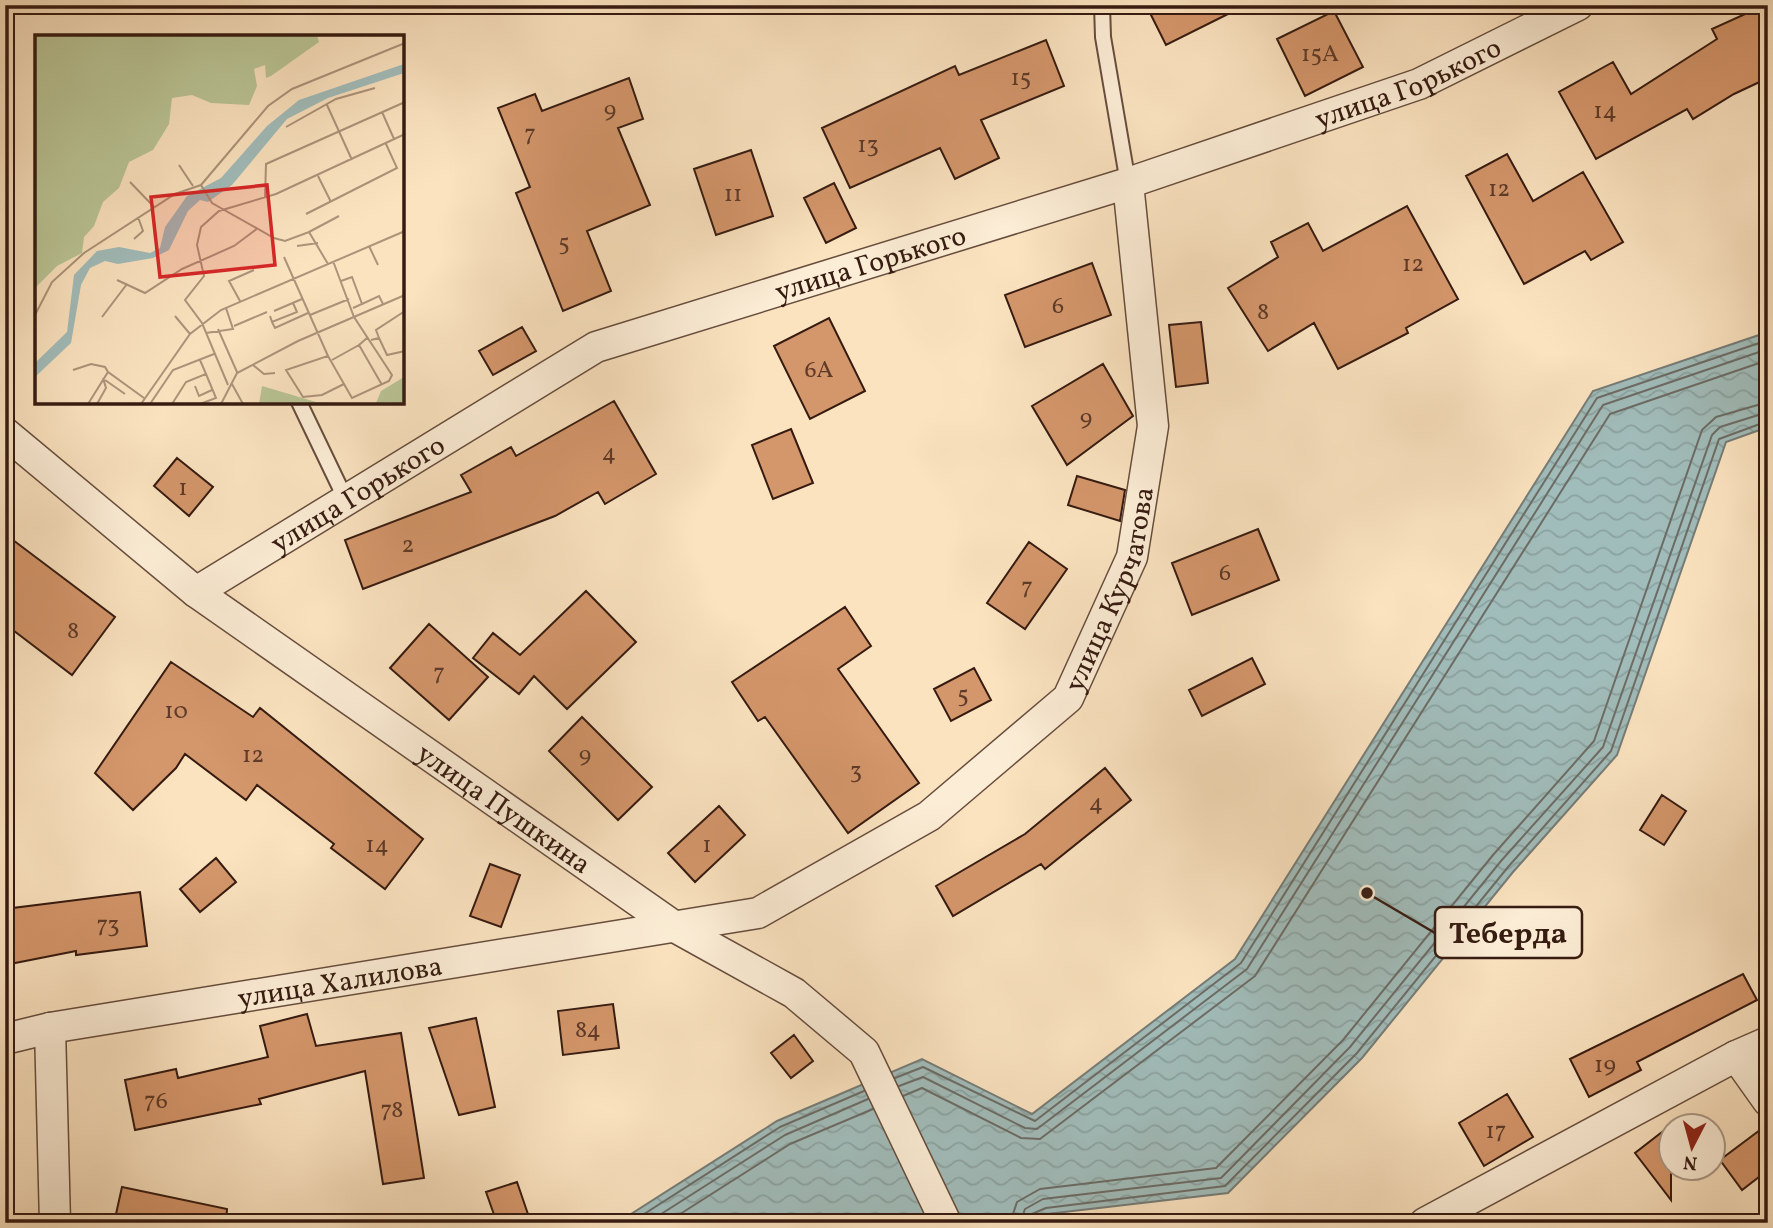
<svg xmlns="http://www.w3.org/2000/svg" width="1773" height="1228" font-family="Vollkorn,serif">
<defs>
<pattern id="water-waves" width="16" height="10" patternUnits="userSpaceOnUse" patternTransform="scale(1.75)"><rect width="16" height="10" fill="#a1bdbb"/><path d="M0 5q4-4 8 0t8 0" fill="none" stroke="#8ba2a0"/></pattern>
</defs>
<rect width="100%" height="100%" fill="#fbe3c0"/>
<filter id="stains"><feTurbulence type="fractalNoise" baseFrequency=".00286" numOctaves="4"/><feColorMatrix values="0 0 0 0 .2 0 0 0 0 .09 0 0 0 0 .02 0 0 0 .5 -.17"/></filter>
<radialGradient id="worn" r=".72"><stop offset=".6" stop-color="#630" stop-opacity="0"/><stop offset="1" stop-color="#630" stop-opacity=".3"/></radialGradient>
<path fill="url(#water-waves)" stroke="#767c77" stroke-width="2" d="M1768,332V427L1726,442L1617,755L1513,872L1362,1058L1228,1193L1047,1214L1031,1223H617L777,1121L922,1059L1032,1114L1235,959L1593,391Z"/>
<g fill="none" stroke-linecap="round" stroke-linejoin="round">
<path stroke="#6c6c66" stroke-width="2" d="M895,1078L923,1067L1035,1121L1241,963L1597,398L1768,340
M899,1086L923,1077L1025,1128L1037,1129L1247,969L1603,405L1768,349
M903,1096L922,1088L1021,1138L1040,1139L1255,976L1610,414L1768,360
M630,1223L780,1127L864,1091
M647,1223L785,1135L868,1099
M666,1223L790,1144L873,1109
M1010,1223L1017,1202L1040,1189L1216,1168L1343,1040L1493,855L1594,741L1702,430L1716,417L1768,402
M1020,1223L1025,1209L1043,1199L1221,1178L1350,1047L1501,861L1603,747L1712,435L1720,427L1768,412
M1029,1223L1032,1214L1046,1208L1225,1186L1357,1053L1508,867L1611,751L1719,439L1768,421"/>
</g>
<path fill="#d4966b" stroke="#361b11" stroke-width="2" d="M1146,5H1246L1166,45Z
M1765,5H1768V78L1734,94L1693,119L1687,109L1596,159L1559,92L1613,62L1631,94L1717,39L1712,29Z
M1334,11L1363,67L1305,96L1277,39Z
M1046,40L1064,86L981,120L999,158L955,179L940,148L850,188L822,128L955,66L959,75Z
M629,78L643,119L618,128L650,205L587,231L611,291L563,311L516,193L530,187L498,108L535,94L542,111Z
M751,150L773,216L716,235L694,169Z
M1507,154L1533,201L1583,172L1623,242L1591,260L1585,251L1524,284L1466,176Z
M834,183L856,228L826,243L804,198Z
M1407,206L1458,299L1406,328L1408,333L1338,369L1314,323L1268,351L1228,288L1278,257L1271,242L1308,223L1323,251Z
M1092,263L1111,315L1025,347L1005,295Z
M829,318L865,391L810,419L774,346Z
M1201,322L1208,383L1176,387L1169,325Z
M522,327L536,351L493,375L479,351Z
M1103,364L1133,416L1067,465L1032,406Z
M614,401L656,474L605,504L598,492L555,516L363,589L345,540L471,492L461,475L511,447L516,456Z
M791,429L813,483L773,499L752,445Z
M177,458L213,487L189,516L154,486Z
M1077,476L1125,490L1120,521L1068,505Z
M1258,529L1279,580L1192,615L1172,563Z
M5,534L115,617L72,675L5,624Z
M1029,542L1067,569L1025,629L987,603Z
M586,591L636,642L567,709L534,676L519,694L473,658L493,633L520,655Z
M845,607L871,646L838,669L919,783L848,833L765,717L758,721L732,682Z
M429,624L488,677L449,720L390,668Z
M1252,658L1265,684L1202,716L1189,690Z
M171,662L253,717L260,708L423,839L385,889L331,848L334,844L257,785L246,800L185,754L176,768L133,810L95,773Z
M974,668L991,700L951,721L934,689Z
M582,717L652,787L618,820L549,751Z
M1105,768L1131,800L1045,869L1041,864L953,916L936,886L1025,834Z
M1662,795L1686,811L1664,845L1640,830Z
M719,806L745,835L695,882L668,853Z
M216,858L236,882L200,912L180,889Z
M490,864L520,875L501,927L470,916Z
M140,892L147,946L76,955V951L5,965V909Z
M1743,974L1757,1000L1637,1062L1641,1070L1589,1097L1570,1059Z
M613,1004L619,1048L563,1055L558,1011Z
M307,1014L316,1046L401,1033L424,1178L383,1184L365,1071L259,1099L261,1104L135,1130L125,1080L176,1069L178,1078L268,1057L260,1026Z
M476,1018L495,1107L459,1115L429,1028Z
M794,1035L813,1061L791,1078L771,1053Z
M1507,1094L1533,1137L1484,1166L1459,1123Z
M1768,1124V1170L1742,1190L1720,1160Z
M1671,1125V1200L1635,1153Z
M517,1182L531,1223H497L486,1192Z
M122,1187L227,1209L226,1223H114Z"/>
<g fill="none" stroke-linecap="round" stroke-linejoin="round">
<g stroke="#674d3d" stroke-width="18">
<path id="lane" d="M1102,5L1103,37L1128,183
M299,402L346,500"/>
</g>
<g stroke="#674d3d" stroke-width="33">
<g id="street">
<path id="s1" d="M5,433L196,592L675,927L794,993L864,1052L946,1223"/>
<path id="s2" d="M196,592L596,347L1128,183L1419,84L1578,5"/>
<path d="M50,1028L55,1223"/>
<path id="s3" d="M5,1039L50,1028L758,913L929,816L1068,698L1132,557L1153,426L1128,183"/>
<path d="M1736,1056L1768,1101"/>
<path d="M1425,1223L1736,1056L1768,1042"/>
</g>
</g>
<use href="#lane" stroke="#fcedd6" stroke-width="14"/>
<use href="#street" stroke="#fcedd6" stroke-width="30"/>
</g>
<g text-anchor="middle" stroke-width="7" stroke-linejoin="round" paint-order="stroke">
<g font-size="24" fill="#5e3a28">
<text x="1320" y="61">15А</text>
<text x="1021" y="85">15</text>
<text x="610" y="117">9</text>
<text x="1605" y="118">14</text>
<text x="530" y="141">7</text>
<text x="868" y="152">13</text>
<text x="1499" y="196">12</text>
<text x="733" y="201">11</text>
<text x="564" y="250">5</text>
<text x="1413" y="271">12</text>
<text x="1058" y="313">6</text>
<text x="1263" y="319">8</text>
<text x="819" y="377">6А</text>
<text x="1086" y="425">9</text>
<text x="609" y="460">4</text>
<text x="183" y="495">1</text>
<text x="408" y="552">2</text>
<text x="1225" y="580">6</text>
<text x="1027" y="594">7</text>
<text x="73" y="638">8</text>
<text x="439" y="680">7</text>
<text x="963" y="702">5</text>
<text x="176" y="718">10</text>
<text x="253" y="762">12</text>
<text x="585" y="762">9</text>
<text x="856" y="778">3</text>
<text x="1096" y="810">4</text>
<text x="377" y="852">14</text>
<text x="707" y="852">1</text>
<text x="108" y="932">73</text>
<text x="588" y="1037">84</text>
<text x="1605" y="1072">19</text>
<text x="156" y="1108">76</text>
<text x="392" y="1117">78</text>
<text x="1496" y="1138">17</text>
</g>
<g font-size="28" fill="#361b11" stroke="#fcedd6">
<text dy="10" stroke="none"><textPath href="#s2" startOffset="1323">улица Горького</textPath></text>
<text dy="10" stroke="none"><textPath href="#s2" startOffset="756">улица Горького</textPath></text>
<text dy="10" stroke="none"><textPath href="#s2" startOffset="189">улица Горького</textPath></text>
<text dy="10" stroke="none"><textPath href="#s3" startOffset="1260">улица Курчатова</textPath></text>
<text dy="10" stroke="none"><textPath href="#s1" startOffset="625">улица Пушкина</textPath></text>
<text dy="10" stroke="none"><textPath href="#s3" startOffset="340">улица Халилова</textPath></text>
</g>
</g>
<g transform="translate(35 35)">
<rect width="369" height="369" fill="#fbe3c0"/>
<path d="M0,0H282L284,7L236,41L231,43L230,30L219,34L222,51L214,70L176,68L157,60L137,63L134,89L118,115L94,127L84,153L68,167L59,191L49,202L47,218L22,231L0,253ZM369,342V369H330L341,368L346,356ZM227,351L281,367L325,369H224Z" fill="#bac596"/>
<path d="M369,29V38L293,63L252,84L197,150L173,167L165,165L153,176L134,215L118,223L83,229L70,226L55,233L46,250L36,308L0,342V328L32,297L39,240L62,216L84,212L115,218L125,213L130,192L152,161L186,143L232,91L264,65Z" fill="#a1bdbb"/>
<path fill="none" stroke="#ac937a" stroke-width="2" d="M292,70L317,125M347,77L359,104M251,92L301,64L340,53M144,130L158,151M283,141L296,167M95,147L120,173M166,150L233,71L257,54L370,8M166,150L177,168L239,203L250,206L274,197L293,229M230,163L231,129L370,67M271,179L362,133L351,109M274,197L304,181M99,204L108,196L103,182M262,211L283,208M334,211L343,230M249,222L293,321L251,335L268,362L287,360L309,349L293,321M298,226L319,282L357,340L354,346L317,363L309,349M82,245L110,258L147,234L199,211L223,193M306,246L317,242L327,269L318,273M205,266L194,246L219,235M327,269L344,261L348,269M239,276L267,264M0,280L17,247L49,218L140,159L166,150M275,280L314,264M140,281L155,299M235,281L237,287L262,277L258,268M67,282L92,249M237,287L240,293L273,278M199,291L232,277M183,294L202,337M171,298L198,294L191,273M332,303L324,310L347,350M344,303L352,320L370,316M336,305L344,303L341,295L370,276M297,325L324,310M218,330L229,339L240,338M38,335L56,329L70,332L73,337M70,345L90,359M197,349L208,369M193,350L167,288L150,265L169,241L162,210L166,192L184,176L241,159L370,99M160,351L164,361L177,355M53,369L73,337L109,363M62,369L71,353L68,343M106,369L155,299L186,275L370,196M115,369L138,335L179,319M137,369L151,347L171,339L165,325M165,369L181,363L171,339M186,369L202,338L263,306L370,260"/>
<path fill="#d62828" fill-opacity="0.15" stroke="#d62828" stroke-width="3.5" d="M232,150L240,230L125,242L116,162Z"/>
<rect width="369" height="369" fill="none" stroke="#361b11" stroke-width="3.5"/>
</g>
<path fill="none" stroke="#361b11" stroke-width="2.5" d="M1367 893L1435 933"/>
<circle fill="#361b11" stroke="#fcedd6" stroke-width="2.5" cx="1367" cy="893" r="7"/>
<rect fill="#fcedd6" stroke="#361b11" stroke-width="2.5" x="1435" y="907" width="147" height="51" rx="7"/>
<g font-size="30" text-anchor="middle" font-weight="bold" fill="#361b11">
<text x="1508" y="943">Теберда</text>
</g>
<rect width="1773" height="1228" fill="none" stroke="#fbe3c0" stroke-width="28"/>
<rect x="7" y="7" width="1759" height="1214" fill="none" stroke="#361b11" stroke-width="3.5"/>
<rect x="14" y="14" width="1745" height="1200" fill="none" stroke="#361b11" stroke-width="2"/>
<g transform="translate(1692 1147) rotate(186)"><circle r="33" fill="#fcedd6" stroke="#ad9987" stroke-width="2"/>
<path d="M0-5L12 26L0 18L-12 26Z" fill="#8f2418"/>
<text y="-10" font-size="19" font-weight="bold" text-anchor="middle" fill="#361b11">N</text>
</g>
<rect width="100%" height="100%" filter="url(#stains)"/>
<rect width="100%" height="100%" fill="url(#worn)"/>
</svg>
